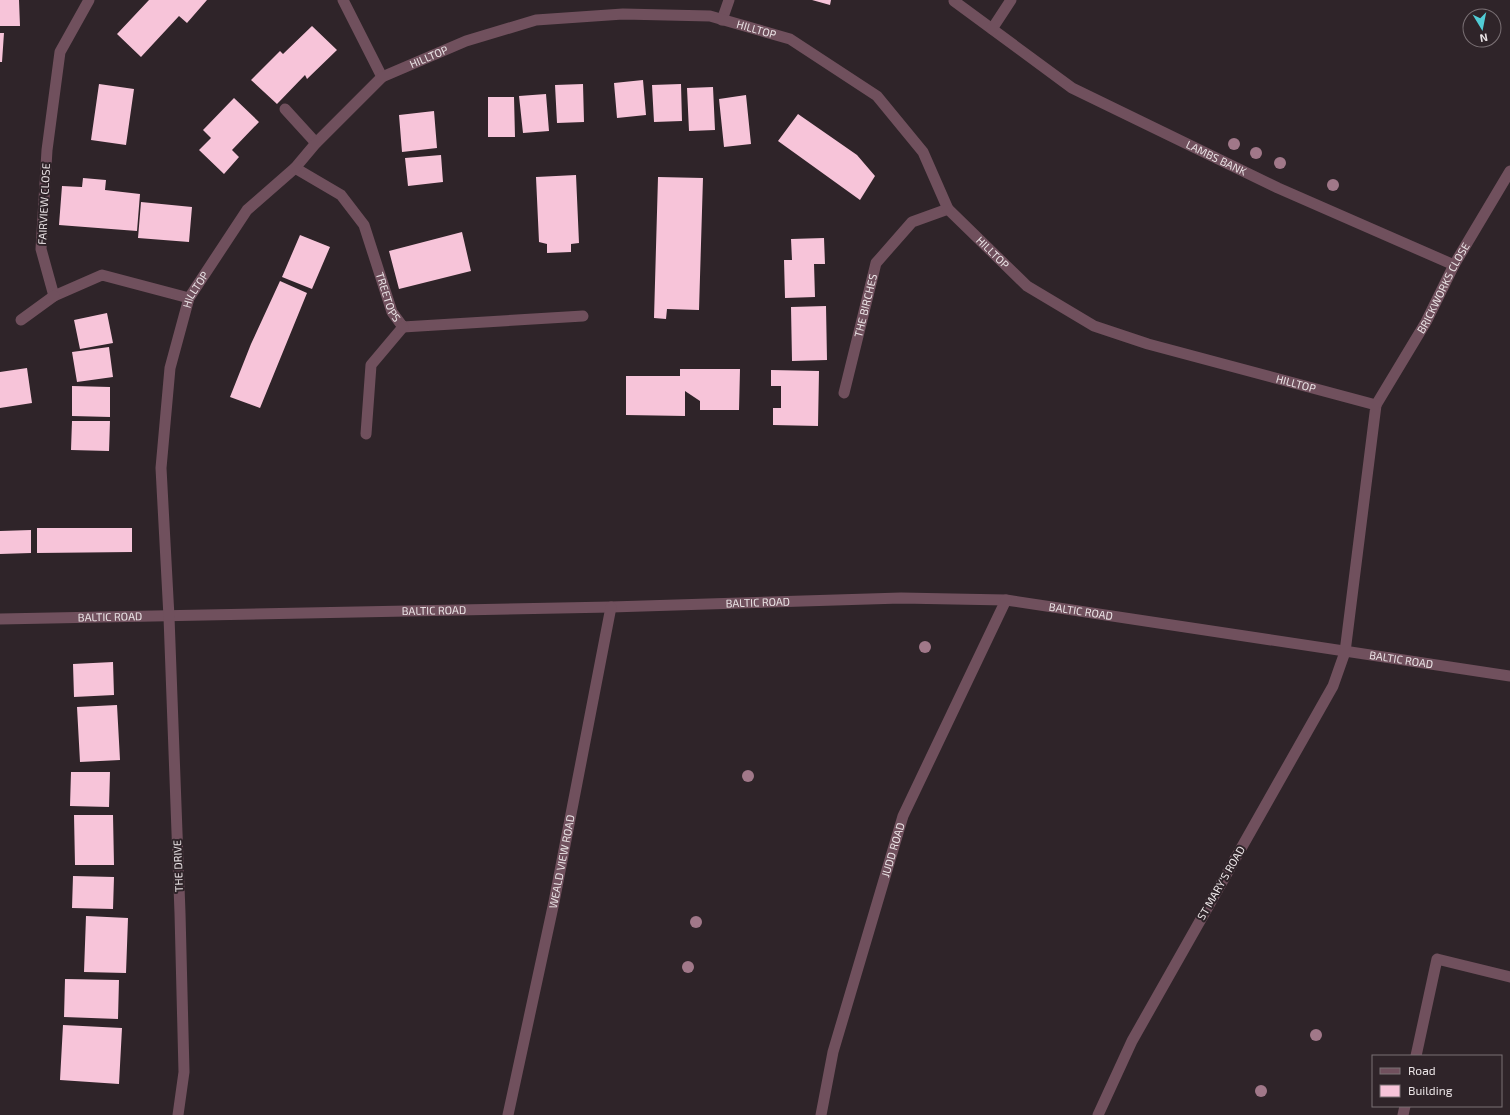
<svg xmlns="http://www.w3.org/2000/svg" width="1510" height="1115" font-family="'Exo 2',sans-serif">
<rect width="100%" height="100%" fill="#2f2429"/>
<path fill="#f7c4d9" d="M0,0H19L20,26H0Z
M149,0H207L187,23L179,16L141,57L117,34Z
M812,0H831L830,5Z
M312,26L337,50L307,79L305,75L277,104L251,80L280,51L283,54Z
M0,33H4L2,62H0Z
M643,80L646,115L617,118L614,83Z
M99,84L134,89L126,145L91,140Z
M583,84L584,122L557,123L555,85Z
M681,84L682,121L654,122L652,85Z
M713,87L715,130L689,131L687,88Z
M546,94L549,131L523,133L519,96Z
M746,95L751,144L724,147L719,99Z
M488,97H514L515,137H488Z
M234,98L259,122L232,150L239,157L224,174L199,150L211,138L203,130Z
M434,111L437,148L402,152L399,115Z
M798,114L857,155L875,176L860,200L778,141Z
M441,155L443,182L408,186L405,158Z
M576,175L579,243L571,244V252L547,253V244L539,242L536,177Z
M658,177L703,178L699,310L667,309L666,319L654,318Z
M83,178L106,180L105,190L140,194L137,231L59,225L62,186L82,187Z
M141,202L192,207L189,242L138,238Z
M462,232L471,271L399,289L389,251Z
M300,235L330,247L312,289L282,277Z
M824,238L825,264H814L815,297L785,298L784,260H792L791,239Z
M280,281L307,293L260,408L230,397L251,344Z
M826,306L827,360L792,361L791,307Z
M107,313L113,343L80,349L74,320Z
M109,347L113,377L77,382L72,352Z
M27,368L32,403L0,408V372Z
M680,369H740L739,410H700V401L685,391V416L626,415V376H680Z
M771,370L819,371L818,426L773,425V408H781V386H771Z
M72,386L110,387V417L72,416Z
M72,421H110L109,451L71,450Z
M37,528H132V552L37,553Z
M31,530V553L0,554V531Z
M113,662L114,695L74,697L73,664Z
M117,705L120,760L80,762L77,707Z
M71,772H110L109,807L70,806Z
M74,815H113L114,865H75Z
M73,876L114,877L113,909L72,908Z
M86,916L128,918L126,973L84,972Z
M65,979L119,980L118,1019L64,1017Z
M63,1025L122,1028L119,1084L60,1080Z"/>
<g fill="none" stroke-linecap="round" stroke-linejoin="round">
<path stroke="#70505d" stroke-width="11" d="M722,20L729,0"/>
<g stroke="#70505d" stroke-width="11">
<path d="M89,0L60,52L47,150L41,249L54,296L102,275L189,298"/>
<path d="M343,0L382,77"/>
<path id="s1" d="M954,1L1072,88L1278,188L1454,265"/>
<path d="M992,29L1011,0"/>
<path d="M285,109L316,143"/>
<path id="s2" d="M295,168L341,195L364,225L392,312L403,327L583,316"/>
<path d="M21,320L54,296"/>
<path id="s3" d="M844,393L876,263L912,222L948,209"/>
<path id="s4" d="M1376,405L1426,322L1454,265L1510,171"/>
<path d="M366,434L371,365L403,327"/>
<path id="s5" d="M0,619L611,607L901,598L1006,600L1510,676"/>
<path d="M1416,1056L1437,959L1510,977"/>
<path id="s6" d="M178,1115L184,1072L180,913L169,617L161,468L170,368L189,298L247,210L295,168L316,143L382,77L466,41L536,20L623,14L710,16L790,39L877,96L923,152L948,209L1027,286L1094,326L1148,344L1376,405L1345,652L1333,686L1132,1041L1098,1115"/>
<path id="s7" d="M508,1115L554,902L611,607"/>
<path id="s8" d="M821,1115L833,1052L903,816L1006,600"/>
<path d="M1403,1115L1405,1106"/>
</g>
</g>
<g fill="#a17889">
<circle cx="1234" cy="144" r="6"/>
<circle cx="1256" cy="153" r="6"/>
<circle cx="1280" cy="163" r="6"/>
<circle cx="1333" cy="185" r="6"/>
<circle cx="925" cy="647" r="6"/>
<circle cx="748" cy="776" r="6"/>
<circle cx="696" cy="922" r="6"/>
<circle cx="688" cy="967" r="6"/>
<circle cx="1316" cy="1035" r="6"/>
<circle cx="1261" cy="1091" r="6"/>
</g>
<g text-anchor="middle" stroke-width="4" stroke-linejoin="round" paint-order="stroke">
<g font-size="11" fill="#eae3e5" stroke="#2f2429">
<text dy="4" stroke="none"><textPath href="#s6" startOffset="1503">HILLTOP</textPath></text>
<text dy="4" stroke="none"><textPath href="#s6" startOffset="1167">HILLTOP</textPath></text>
<text dy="4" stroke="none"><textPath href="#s1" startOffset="307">LAMBS BANK</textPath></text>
<text transform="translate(44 204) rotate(-87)" y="4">FAIRVIEW CLOSE</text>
<text dy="4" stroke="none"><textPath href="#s6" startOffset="1839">HILLTOP</textPath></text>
<text dy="4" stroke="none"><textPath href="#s4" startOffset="135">BRICKWORKS CLOSE</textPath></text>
<text dy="4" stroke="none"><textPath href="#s6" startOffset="831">HILLTOP</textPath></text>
<text dy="4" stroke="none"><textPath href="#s2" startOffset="167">TREETOPS</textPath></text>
<text dy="4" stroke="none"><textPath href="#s3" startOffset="90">THE BIRCHES</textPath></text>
<text dy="4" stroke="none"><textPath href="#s6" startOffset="2175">HILLTOP</textPath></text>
<text dy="4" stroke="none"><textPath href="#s5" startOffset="758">BALTIC ROAD</textPath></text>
<text dy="4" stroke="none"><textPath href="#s5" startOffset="434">BALTIC ROAD</textPath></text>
<text dy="4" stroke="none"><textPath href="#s5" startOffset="1082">BALTIC ROAD</textPath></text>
<text dy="4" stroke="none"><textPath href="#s5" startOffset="110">BALTIC ROAD</textPath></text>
<text dy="4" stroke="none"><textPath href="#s5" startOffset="1406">BALTIC ROAD</textPath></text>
<text dy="4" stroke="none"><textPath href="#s8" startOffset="275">JUDD ROAD</textPath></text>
<text dy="4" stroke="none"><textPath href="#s7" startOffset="259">WEALD VIEW ROAD</textPath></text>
<text transform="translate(178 866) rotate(-92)" y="4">THE DRIVE</text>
<text transform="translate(1221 883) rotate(-60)" y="4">ST MARY'S ROAD</text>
</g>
</g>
<rect x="1372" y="1055" width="130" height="52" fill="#2f2429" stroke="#7a7074"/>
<rect x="1380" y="1068" width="20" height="6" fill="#70505d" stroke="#7a7074"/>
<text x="1408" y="1075" font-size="12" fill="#eae3e5">Road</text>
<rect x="1380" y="1085" width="20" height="12" fill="#f7c4d9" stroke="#7a7074"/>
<text x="1408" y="1095" font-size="12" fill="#eae3e5">Building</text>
<g transform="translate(1482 28) rotate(170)"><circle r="19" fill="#2f2429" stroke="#7a7074"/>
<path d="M0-3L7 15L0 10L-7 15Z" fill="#51ccd5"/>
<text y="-6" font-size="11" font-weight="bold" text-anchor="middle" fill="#eae3e5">N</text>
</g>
</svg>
